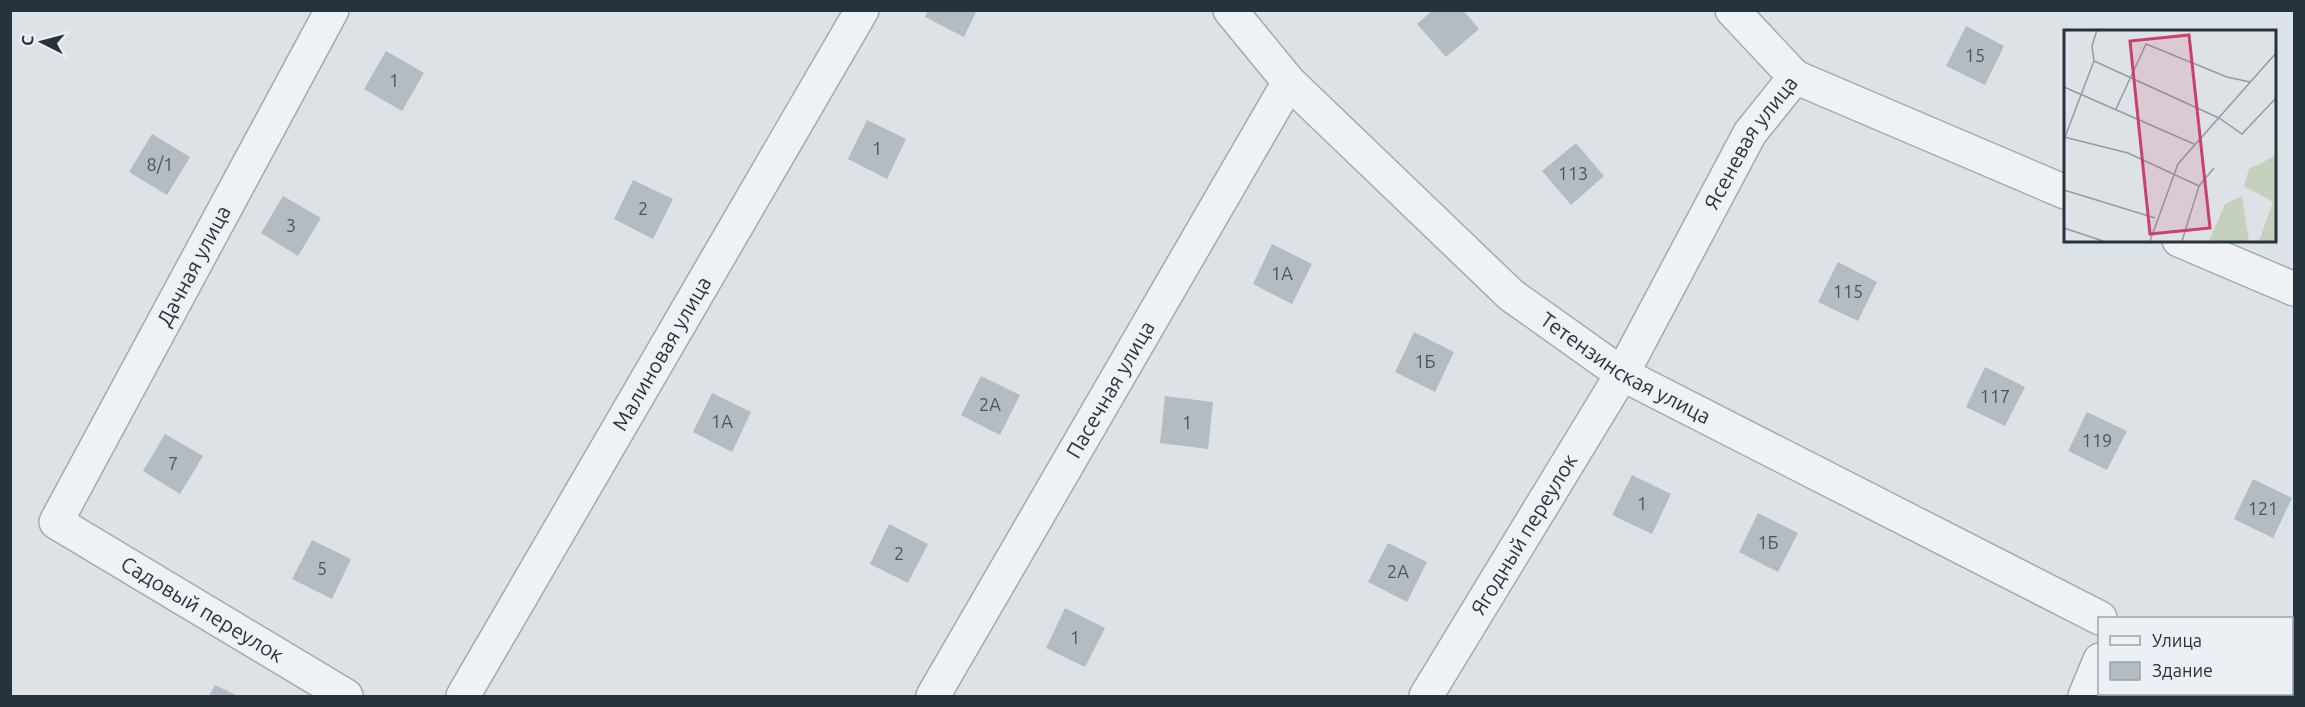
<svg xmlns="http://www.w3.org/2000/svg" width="2305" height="707" font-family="Ubuntu,sans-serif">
<rect width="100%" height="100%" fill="#dce2e6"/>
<path fill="#b3bcc2" d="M928,10H977L964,37L925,17Z
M1433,10H1463L1479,29L1446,57L1417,24Z
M1966,26L2004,46L1985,85L1946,66Z
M386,51L424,73L402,111L364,89Z
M867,120L906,139L887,179L848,159Z
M152,134L190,157L167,195L129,172Z
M1576,143L1604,176L1571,205L1542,171Z
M633,180L673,199L653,239L614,219Z
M283,196L321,218L298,256L261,233Z
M1272,244L1312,264L1292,304L1253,284Z
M1838,262L1877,282L1858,321L1818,302Z
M1414,332L1454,352L1435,392L1395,372Z
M1985,367L2025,387L2005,426L1966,407Z
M981,376L1020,395L1000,435L961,415Z
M712,393L751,412L732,452L693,432Z
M1165,396L1213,402L1208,449L1160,443Z
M2087,412L2127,431L2107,470L2068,451Z
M165,434L203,456L180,494L143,471Z
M1632,475L1671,494L1652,534L1612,515Z
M2253,479L2292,498L2273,538L2234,519Z
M1758,513L1798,533L1778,572L1739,552Z
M889,524L928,544L908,583L870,564Z
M312,540L351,559L332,599L292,579Z
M1388,543L1427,562L1407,602L1368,582Z
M1065,608L1105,628L1085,667L1046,648Z
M215,685L238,696H209Z"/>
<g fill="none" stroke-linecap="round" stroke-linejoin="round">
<g stroke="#a2aab0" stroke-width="36">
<g id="minor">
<path id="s1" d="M332,10L56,522L346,696"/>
<path id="s2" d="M1230,10L1289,82L1511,295L1622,374L2100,618"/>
<path d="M1732,10L1795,77"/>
<path d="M2179,240L2294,289"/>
<path d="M2292,689L2294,690"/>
<path id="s3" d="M463,696L862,10"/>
<path id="s4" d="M933,696L1289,82"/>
<path id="s5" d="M1426,696L1622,374L1750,133L1795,77L2065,192"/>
<path d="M2085,696L2100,660"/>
</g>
</g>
<use href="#minor" stroke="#eef2f4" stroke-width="33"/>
</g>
<g text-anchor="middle" stroke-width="4.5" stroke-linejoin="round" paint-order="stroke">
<g font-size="18" fill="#49545e">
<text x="1975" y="62">15</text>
<text x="394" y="87">1</text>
<text x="877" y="155">1</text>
<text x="160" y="171">8/1</text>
<text x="1573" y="180">113</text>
<text x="643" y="215">2</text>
<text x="291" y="232">3</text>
<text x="1282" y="280">1А</text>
<text x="1848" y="298">115</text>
<text x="1425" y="368">1Б</text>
<text x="1995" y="403">117</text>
<text x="990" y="411">2А</text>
<text x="722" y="428">1А</text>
<text x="1187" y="429">1</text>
<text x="2097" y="447">119</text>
<text x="173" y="470">7</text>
<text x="1642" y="510">1</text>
<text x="2263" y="515">121</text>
<text x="1768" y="549">1Б</text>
<text x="899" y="560">2</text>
<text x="322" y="575">5</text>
<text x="1398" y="578">2А</text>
<text x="1075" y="644">1</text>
</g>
<g font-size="21" fill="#26323c" stroke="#ebf0f4">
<text dy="7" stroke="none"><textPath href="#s5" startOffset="642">Ясеневая улица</textPath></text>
<text transform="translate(194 266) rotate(-62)" y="7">Дачная улица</text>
<text dy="7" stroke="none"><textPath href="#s3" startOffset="396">Малиновая улица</textPath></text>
<text dy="7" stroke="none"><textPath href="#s2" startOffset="537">Тетензинская улица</textPath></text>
<text dy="7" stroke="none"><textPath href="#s4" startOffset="354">Пасечная улица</textPath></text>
<text dy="7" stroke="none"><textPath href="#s5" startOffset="189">Ягодный переулок</textPath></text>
<text dy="7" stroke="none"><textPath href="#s1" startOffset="752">Садовый переулок</textPath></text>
</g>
</g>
<g transform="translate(2064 30)">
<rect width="212" height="212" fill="#dce2e6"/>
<path d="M211,126V211H195L209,172L180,156L185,139ZM178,166L185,211H145L161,174Z" fill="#c5d0bd"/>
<path fill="none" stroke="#939ca2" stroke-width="1.5" d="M30,31L155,88L178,104L212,68M0,57L130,114M52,79L82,14L163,47L186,52M0,107L64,123L135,156L118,211M1,107L30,31L28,16L33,0M135,156L150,138M0,160L91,188M0,198L39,211M86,211L114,134L212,23"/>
<path fill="#ca416e" fill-opacity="0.15" stroke="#ca416e" stroke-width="3" d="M125,5L146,198L86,204L66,11Z"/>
<rect width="212" height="212" fill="none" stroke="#26323c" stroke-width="3"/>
</g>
<rect width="2305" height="707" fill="none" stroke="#26323c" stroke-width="24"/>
<rect x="2098" y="617" width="195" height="78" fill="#ebf0f4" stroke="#9ca4aa" stroke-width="1.5"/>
<rect x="2110" y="636" width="30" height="9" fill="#eef2f4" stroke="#9ca4aa" stroke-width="1.5"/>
<text x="2152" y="647" font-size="18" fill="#26323c">Улица</text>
<rect x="2110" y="662" width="30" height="18" fill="#b3bcc2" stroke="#9ca4aa" stroke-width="1.5"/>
<text x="2152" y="677" font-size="18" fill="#26323c">Здание</text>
<g transform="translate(42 42) rotate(276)" stroke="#ebf0f4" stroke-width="4.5" paint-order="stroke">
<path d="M0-4.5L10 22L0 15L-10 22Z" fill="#26323c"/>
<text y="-9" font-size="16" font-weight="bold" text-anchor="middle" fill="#26323c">С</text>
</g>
</svg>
